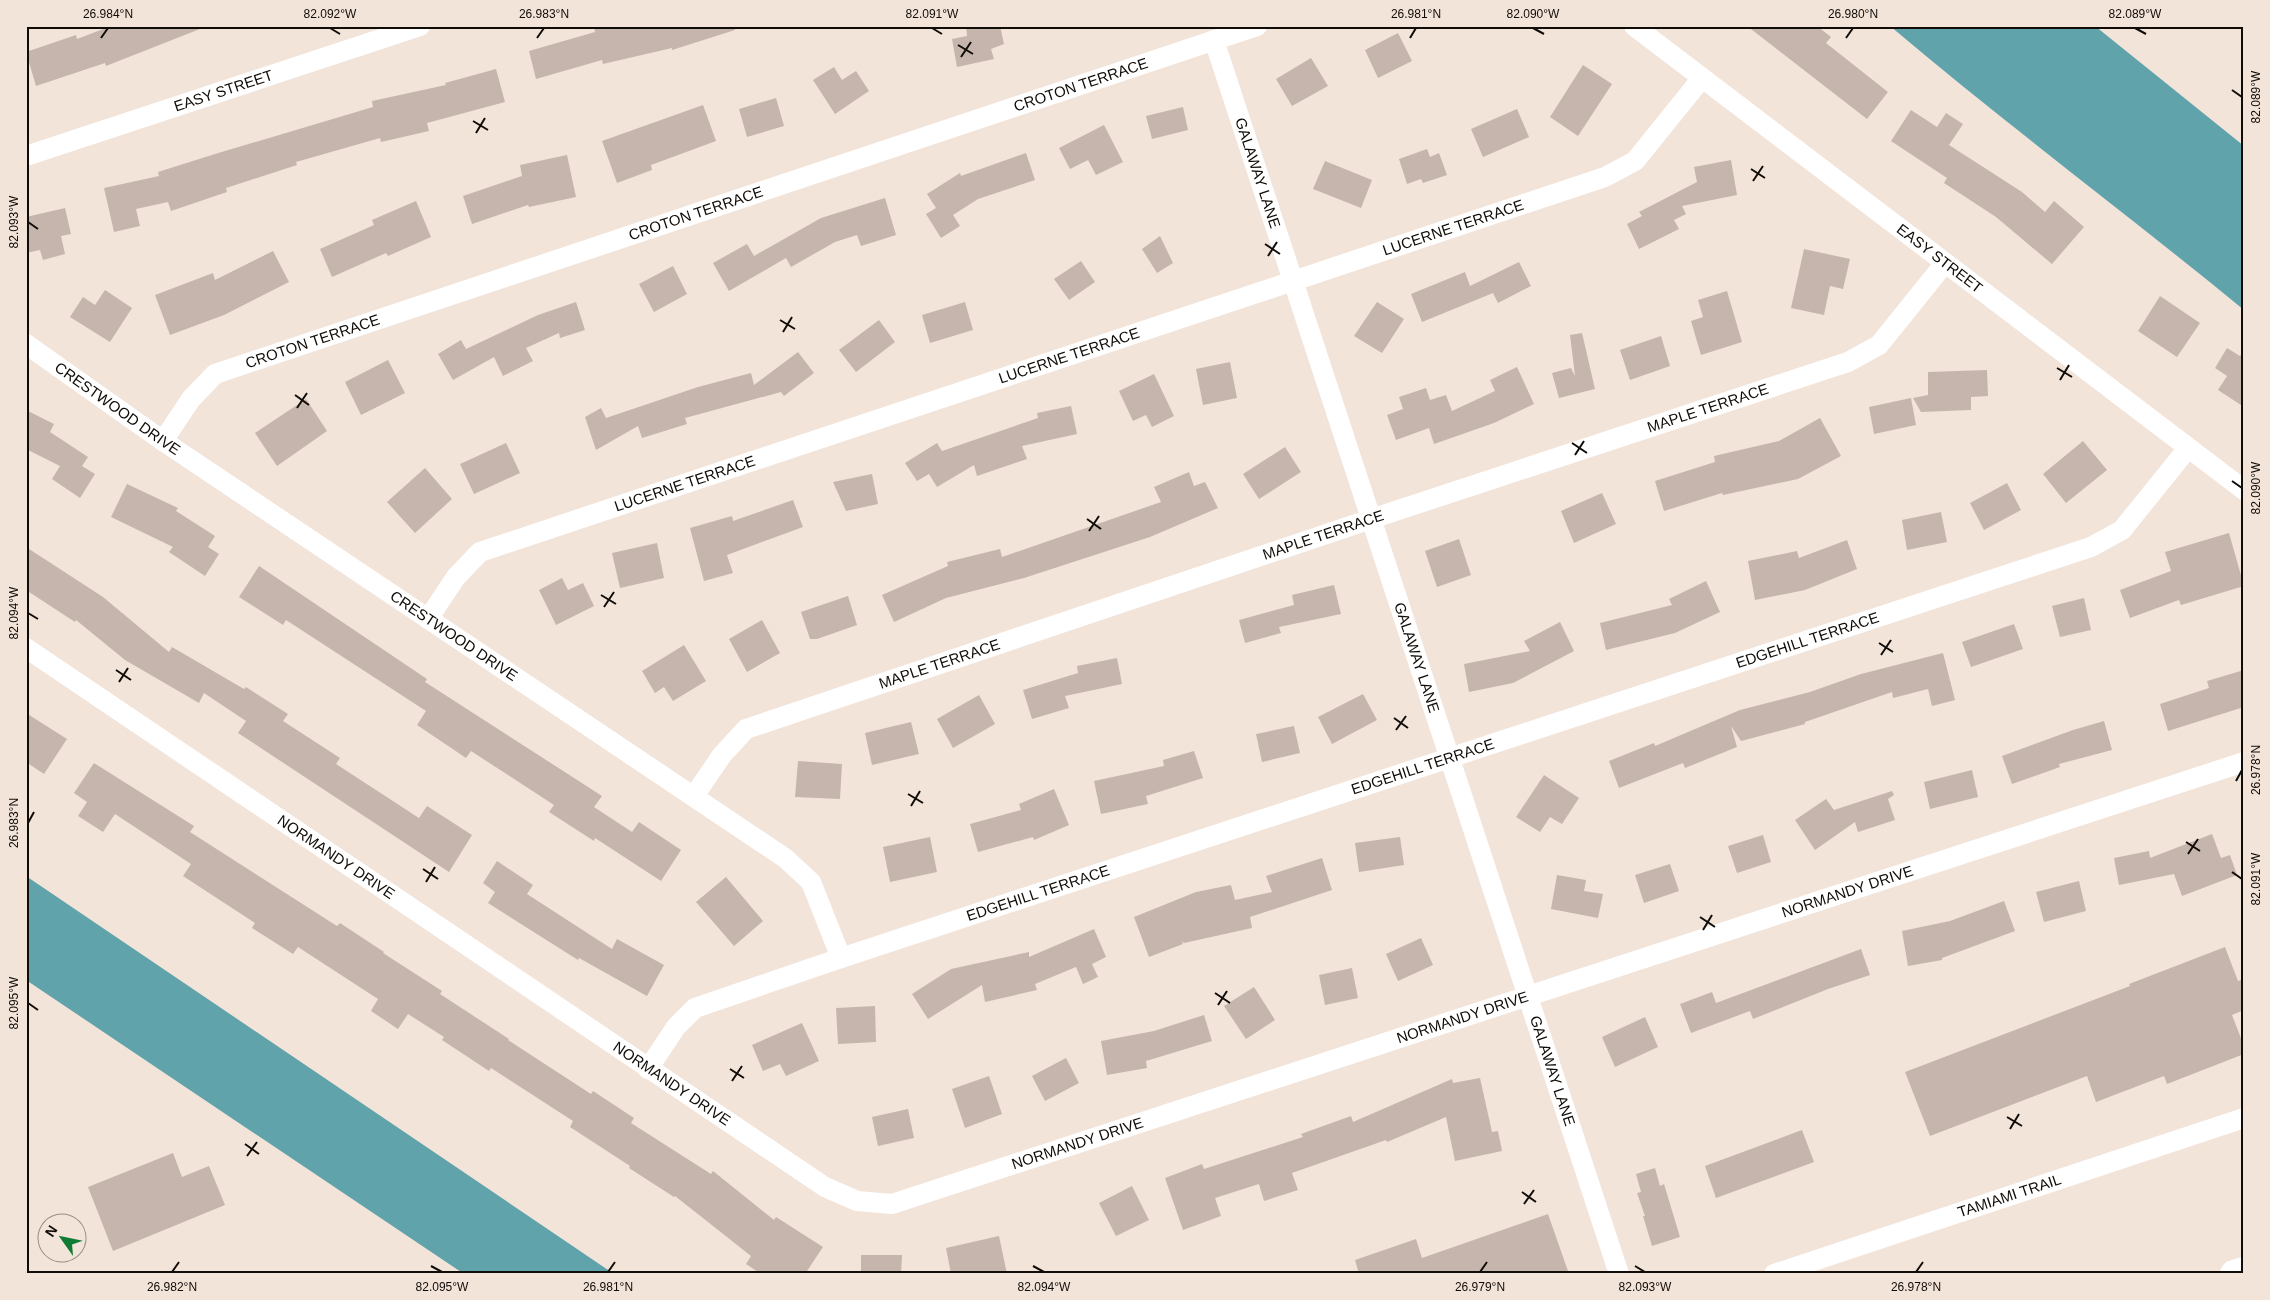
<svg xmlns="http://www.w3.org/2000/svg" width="2270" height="1300" font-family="Helvetica,sans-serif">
<rect width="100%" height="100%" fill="#f3e4da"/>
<path fill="#61a3aa" d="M1890,26H2095L2244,146V310C2127,214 2006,124 1890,26Z
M26,876L614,1274H464L26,980Z"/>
<path fill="#c5b5ad" d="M111,26L205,27L106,66L105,63L36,86L26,52L76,35L77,39Z
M594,26H734L735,30L672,50V48L603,64L602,60L536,79L529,51L595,32Z
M966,26H1000L1004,44L991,49L994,59L957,67L952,39L967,36Z
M1747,26H1817L1831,37L1826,43L1888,92L1867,119Z
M1398,33L1412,61L1378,78L1365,50Z
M1311,58L1328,86L1292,106L1276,79Z
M1583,65L1612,84L1578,136L1550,117Z
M834,67L842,80L856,71L869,91L835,114L813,80Z
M496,69L505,102L427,123L429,131L381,142L380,138L296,162L297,165L226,188L227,192L171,211L168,202L136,209L140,226L114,232L104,188L159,176L158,172L215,154L373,107L372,101L446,85L445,83Z
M776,98L784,126L747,137L739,109Z
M703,105L716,141L651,165L652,170L617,183L602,141Z
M1183,107L1188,130L1152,139L1146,116Z
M1517,109L1529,137L1483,157L1471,129Z
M1911,110L1937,127L1946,113L1963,124L1949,145L2022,192L2045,212L2054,201L2084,227L2052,264L1996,217L1944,183L1947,178L1891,141Z
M1104,125L1123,162L1096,175L1088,160L1070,169L1059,148Z
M1427,149L1430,157L1439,153L1447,175L1423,183L1421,179L1407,184L1399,159Z
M1026,153L1035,180L978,199L953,215L960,226L941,238L926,214L936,208L927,194L960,173L961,176Z
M567,155L576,197L529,207L528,205L472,224L463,196L522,176L520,165Z
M1731,160L1737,195L1682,206L1686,214L1674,220L1679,229L1639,249L1627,224L1642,216L1639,212L1697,182L1694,167Z
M1325,161L1372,180L1361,208L1313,189Z
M885,198L896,235L861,246L857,235L835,242L791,267L786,258L729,291L713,263L747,244L754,256L821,218Z
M416,201L431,237L388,256L386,253L332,277L320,249L374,225L372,220Z
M65,208L71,234L61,236L65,254L43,260L40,250L26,253V217Z
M1160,236L1173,263L1157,273L1142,249Z
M1804,249L1850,259L1843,289L1830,286L1824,315L1791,308Z
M273,251L289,282L224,315L170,335L155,295L213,273L215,280Z
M1081,261L1095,282L1069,300L1054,279Z
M1519,262L1531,286L1498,303L1493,293L1422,322L1411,294L1465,272L1470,286Z
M673,266L687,294L654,312L639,284Z
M105,290L132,308L110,342L70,317L83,297L95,305Z
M1727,291L1742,342L1701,355L1691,321L1703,317L1698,300Z
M2160,296L2200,323L2177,357L2138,331Z
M576,302L585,330L560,338L559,333L526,348L533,361L503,376L494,357L453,380L438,354L461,340L466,349L538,315Z
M965,302L973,330L930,343L922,315Z
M1377,302L1404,319L1382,353L1354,336Z
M879,320L895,342L856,372L839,350Z
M1582,333L1595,389L1559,398L1552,373L1571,368L1575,376L1570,335Z
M1661,336L1670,366L1630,380L1620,350Z
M2227,348L2240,356L2244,351V407L2218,390L2227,376L2215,368Z
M798,352L814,373L784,396L781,392L685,418L687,424L642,438L638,426L596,450L585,417L601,408L606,418L698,387L751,373L754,385Z
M388,360L405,393L361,415L345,382Z
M1230,362L1237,398L1203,405L1196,369Z
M1517,367L1534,404L1494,423L1434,444L1429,428L1396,440L1387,415L1403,409L1399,397L1426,388L1430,400L1446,395L1452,411L1495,391L1490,380Z
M1987,370L1988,396L1971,397V410L1921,412L1913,398L1928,395V372Z
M1154,374L1174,416L1152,427L1146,415L1133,421L1119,391Z
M1911,398L1916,425L1874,434L1869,407Z
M306,399L327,431L277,466L255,433Z
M1071,406L1077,434L1022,446L1027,459L977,476L974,465L937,487L929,474L917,481L905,463L937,443L942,451L1038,418L1037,413Z
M26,410L54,424L50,432L88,457L82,466L95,474L80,498L52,479L60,466L26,449Z
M1820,418L1841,456L1798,479L1723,495L1722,493L1664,511L1655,481L1715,462L1714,456L1779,441Z
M2083,441L2107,470L2066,503L2043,474Z
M506,443L520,473L474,494L460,464Z
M1285,447L1301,472L1259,499L1243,474Z
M425,468L452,499L415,533L387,502Z
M1189,472L1194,486L1205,482L1218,508L1150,537L1024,578L946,598L894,622L882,595L948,566L947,562L1000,549L1002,557L1161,502L1154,487Z
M872,474L878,504L846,511L833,482Z
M2007,483L2021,510L1984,530L1970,503Z
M127,484L178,508L176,511L215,536L208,547L219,554L205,576L169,552L173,547L111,517Z
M1602,493L1616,524L1574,543L1561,511Z
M793,500L803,527L727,555L733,573L704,581L690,528L732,516L733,521Z
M1941,512L1947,542L1907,550L1902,520Z
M2229,533L2244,586L2181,605L2179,600L2130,618L2120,590L2171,571L2165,552Z
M1459,539L1471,575L1437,587L1425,551Z
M1847,540L1857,569L1805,590L1755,600L1748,561L1797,551L1799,558Z
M657,543L664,578L620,588L612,553Z
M26,547L103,597L169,652L172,647L244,689L246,687L288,714L283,721L340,758L336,764L419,818L427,806L472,835L449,872L238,733L246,721L204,693L199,703L125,660L76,620L75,622L26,590Z
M259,566L427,679L425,682L602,796L594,807L632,832L639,822L681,850L661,881L595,838L594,841L549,812L554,805L471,751L466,758L417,725L426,711L286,620L283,625L239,597Z
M562,578L568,590L583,583L594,606L556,625L539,590Z
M1706,581L1720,612L1675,633L1606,650L1600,623L1672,605L1669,599Z
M1334,585L1341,614L1279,627L1281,633L1245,643L1239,620L1294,605L1292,595Z
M848,596L857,625L817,639H810L801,612Z
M2084,598L2091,630L2060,637L2052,606Z
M762,620L780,653L747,672L729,639Z
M1560,622L1574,651L1513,683L1469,692L1464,664L1530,651L1524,641Z
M2014,624L2023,649L1971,667L1962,642Z
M684,645L706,681L673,701L664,687L655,693L642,671Z
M1943,653L1955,700L1932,706L1928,689L1893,698L1892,692L1805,722V724L1741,741L1731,726L1737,747L1685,768L1683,763L1619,788L1609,761L1654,743L1655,746L1740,710L1810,692L1861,674Z
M1117,658L1122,684L1065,696L1069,708L1032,719L1023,690L1078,673L1077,666Z
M2244,670V707L2168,731L2160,704L2209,688L2207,681Z
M1363,694L1377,720L1332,744L1318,717Z
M979,695L995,724L953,748L937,719Z
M26,713L67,739L44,774L26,762Z
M2104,721L2112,750L2059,764L2060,767L2012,784L2002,756L2073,730Z
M911,722L919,754L872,765L865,733Z
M1294,726L1300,753L1262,762L1256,734Z
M1194,751L1203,778L1146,796L1148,804L1101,814L1094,781L1164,766L1163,760Z
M798,761L842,764L840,799L795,797Z
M94,763L194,826L190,832L337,926L340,923L384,952L383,953L442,991L440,994L509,1039L508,1040L591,1094L593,1091L634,1118L631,1123L711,1174L713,1171L774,1220L776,1217L823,1247L805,1274H761L746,1264L751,1256L675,1196L674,1197L629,1168L630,1166L570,1127L573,1121L491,1068L489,1071L442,1040L444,1037L408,1014L398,1029L371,1011L378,999L298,947L293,954L252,928L255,923L183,876L191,864L115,814L103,832L78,816L87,802L74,793Z
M1972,770L1978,797L1930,809L1924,782Z
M1544,775L1579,798L1562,824L1550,817L1540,832L1516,817Z
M1054,789L1069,825L1034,840L1033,837L978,852L970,824L1021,810L1019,804Z
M1892,791L1894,795L1888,799L1895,820L1858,832L1855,822L1815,850L1795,820L1826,799L1834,810Z
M2212,834L2221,858L2230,855L2237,875L2182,896L2174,874L2119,885L2114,858L2149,851L2150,858Z
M1763,835L1771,862L1737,873L1728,846Z
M930,837L937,872L890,882L883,847Z
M1400,837L1404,865L1359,872L1355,843Z
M1322,858L1332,890L1250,917L1252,928L1184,943L1182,941L1183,944L1149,957L1134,917L1196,892L1231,885L1235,900L1272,892L1266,876Z
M497,861L533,885L527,894L612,949L617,939L664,965L647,996L579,958L578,960L488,903L495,892L483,883Z
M1670,864L1679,891L1644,903L1635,875Z
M1557,875L1586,880L1584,891L1603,894L1598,918L1551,909Z
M726,877L763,921L734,946L696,902Z
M2079,881L2086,911L2044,922L2036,892Z
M2004,901L2015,931L1942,958V960L1908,966L1902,931L1950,921Z
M1094,929L1106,957L1092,964L1098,977L1083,984L1076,967L1035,984L1037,990L985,1002L982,985L928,1019L912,994L951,969L1029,952V957Z
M1421,938L1433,965L1398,981L1386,954Z
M2225,947L2238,981L2244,979V1010L2232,1015L2244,1046V1054L2167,1084L2164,1076L2096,1102L2087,1076L1930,1136L1905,1072L2130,986L2129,984Z
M1861,949L1870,975L1828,989L1753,1019L1750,1011L1691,1033L1680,1004L1712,992L1716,1003Z
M1352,968L1358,998L1325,1005L1319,975Z
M1254,987L1275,1020L1246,1039L1224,1006Z
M875,1006L876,1042L838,1044L836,1008Z
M1204,1015L1212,1041L1146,1061L1147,1068L1107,1075L1101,1041L1154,1031Z
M1645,1017L1658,1047L1615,1067L1602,1037Z
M802,1023L819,1061L786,1076L780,1064L763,1071L752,1045Z
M1066,1058L1079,1083L1045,1101L1032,1076Z
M989,1076L1002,1114L965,1128L952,1089Z
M1480,1078L1492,1132L1498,1131L1502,1151L1455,1161L1446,1117L1387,1142L1386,1140L1292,1173L1298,1190L1264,1201L1259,1184L1215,1198L1221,1216L1183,1230L1165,1178L1202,1164L1204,1169L1303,1137L1301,1134L1351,1116L1353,1122L1452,1079L1453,1083Z
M908,1109L914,1138L878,1146L872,1117Z
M1802,1130L1814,1162L1716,1198L1705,1166Z
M173,1153L182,1177L209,1166L225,1205L113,1251L88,1187Z
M1655,1168L1660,1186L1664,1184L1680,1237L1652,1246L1643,1216H1645L1637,1193L1641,1192L1636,1174Z
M1132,1186L1149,1220L1116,1236L1099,1203Z
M1548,1214L1569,1274H1359L1355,1260L1416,1239L1422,1258Z
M999,1236L1007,1274H951L946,1248Z
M861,1255H902L901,1274H861Z"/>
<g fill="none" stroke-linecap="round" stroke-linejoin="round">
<g stroke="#fff" stroke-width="20">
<path id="s1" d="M1634,26L2244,490"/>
<path id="s2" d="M1214,40L1619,1274"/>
<path id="s3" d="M26,156L420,26"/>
<path id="s4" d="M26,344L163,441L785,858L811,882L841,958"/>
<path id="s5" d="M163,441L191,399L215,374L1257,26"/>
<path id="s6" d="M428,619L456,577L480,552L1605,177L1635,161L1702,78"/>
<path id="s7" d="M26,648L825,1187L857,1201L892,1204L2244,762"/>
<path id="s8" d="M694,796L722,755L746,729L1371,519L1848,362L1879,345L1945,263"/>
<path id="s9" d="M648,1069L676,1027L695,1008L841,958L2091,547L2122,530L2188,448"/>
<path id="s10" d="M1774,1274L2244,1118"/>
</g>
<path stroke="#fff" stroke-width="28" d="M2234,1274L2244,1271"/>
</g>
<path fill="none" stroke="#100c08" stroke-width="2" d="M330,28L340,34M932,28L942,34M1533,28L1544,34M2135,28L2146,34M101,38L108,28M537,38L544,28M1410,38L1416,28M1846,38L1853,28M958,45L973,54M961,57L971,42M2232,90L2242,97M473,121L488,130M476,133L485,118M1751,169L1765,178M1753,181L1763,166M28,222L38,229M1265,244L1280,254M1268,256L1277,242M780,320L795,329M783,332L792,317M2057,368L2072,377M2060,380L2069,365M295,395L309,405M297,408L307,393M1572,443L1587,453M1575,455L1584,441M2232,481L2242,488M1087,519L1101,529M1089,531L1099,516M601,595L616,604M604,607L614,592M28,613L38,619M1879,643L1893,652M1881,655L1891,640M116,670L131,680M119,682L128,668M1394,718L1408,728M1396,730L1406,716M2236,781L2242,770M908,794L923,803M911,806L920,791M28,823L34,812M2186,842L2200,851M2188,854L2198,839M423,869L438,879M2232,872L2242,879M426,882L435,867M1700,917L1715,927M1703,930L1712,915M1215,993L1230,1003M28,1003L38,1010M1218,1005L1227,991M730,1069L744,1078M732,1081L742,1066M2007,1117L2022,1126M2010,1129L2019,1114M245,1144L259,1154M247,1156L257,1142M1522,1192L1536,1202M1524,1204L1534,1190M431,1266L442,1272M1033,1266L1044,1272M1635,1266L1645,1272M172,1272L179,1262M608,1272L615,1262M1480,1272L1487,1262M1916,1272L1923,1262"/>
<g text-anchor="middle" stroke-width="4" stroke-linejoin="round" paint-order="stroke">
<g font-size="15" fill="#100c08" stroke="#f3e4da">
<text dy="5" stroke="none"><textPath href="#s5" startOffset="998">CROTON TERRACE</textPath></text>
<text dy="5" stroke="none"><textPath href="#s3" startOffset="208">EASY STREET</textPath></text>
<text dy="5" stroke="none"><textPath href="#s2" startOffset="140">GALAWAY LANE</textPath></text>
<text dy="5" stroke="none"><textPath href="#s5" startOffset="592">CROTON TERRACE</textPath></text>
<text dy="5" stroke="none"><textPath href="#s6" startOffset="1111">LUCERNE TERRACE</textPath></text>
<text dy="5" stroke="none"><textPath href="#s1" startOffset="384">EASY STREET</textPath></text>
<text dy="5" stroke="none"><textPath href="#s5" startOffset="188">CROTON TERRACE</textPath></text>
<text dy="5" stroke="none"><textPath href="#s6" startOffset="706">LUCERNE TERRACE</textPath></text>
<text dy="5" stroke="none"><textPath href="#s8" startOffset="1099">MAPLE TERRACE</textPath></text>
<text dy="5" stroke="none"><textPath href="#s4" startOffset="112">CRESTWOOD DRIVE</textPath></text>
<text dy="5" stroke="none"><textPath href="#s6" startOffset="301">LUCERNE TERRACE</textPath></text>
<text dy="5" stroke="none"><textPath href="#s8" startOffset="694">MAPLE TERRACE</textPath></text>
<text dy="5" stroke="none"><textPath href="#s4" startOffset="518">CRESTWOOD DRIVE</textPath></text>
<text dy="5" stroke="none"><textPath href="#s9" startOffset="1249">EDGEHILL TERRACE</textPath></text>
<text dy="5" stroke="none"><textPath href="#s2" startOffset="650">GALAWAY LANE</textPath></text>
<text dy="5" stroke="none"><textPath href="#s8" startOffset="289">MAPLE TERRACE</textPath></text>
<text dy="5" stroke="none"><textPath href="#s9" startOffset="844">EDGEHILL TERRACE</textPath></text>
<text dy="5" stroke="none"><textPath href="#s7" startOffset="374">NORMANDY DRIVE</textPath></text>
<text dy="5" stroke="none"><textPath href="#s7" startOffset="2039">NORMANDY DRIVE</textPath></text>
<text dy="5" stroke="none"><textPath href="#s9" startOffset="439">EDGEHILL TERRACE</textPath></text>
<text dy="5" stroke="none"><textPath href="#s7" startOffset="1634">NORMANDY DRIVE</textPath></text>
<text dy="5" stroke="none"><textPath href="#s2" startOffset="1085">GALAWAY LANE</textPath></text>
<text dy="5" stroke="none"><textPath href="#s7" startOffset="779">NORMANDY DRIVE</textPath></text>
<text dy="5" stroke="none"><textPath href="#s7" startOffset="1229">NORMANDY DRIVE</textPath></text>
<text dy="5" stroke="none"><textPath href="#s10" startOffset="248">TAMIAMI TRAIL</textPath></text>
</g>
</g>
<rect width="2270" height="1300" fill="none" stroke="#f3e4da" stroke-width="55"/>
<g transform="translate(62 1238) rotate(303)"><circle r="24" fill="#f3e4da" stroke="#988e86"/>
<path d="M0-4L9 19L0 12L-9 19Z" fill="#0e7d33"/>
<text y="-8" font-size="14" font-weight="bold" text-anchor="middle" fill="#100c08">N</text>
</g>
<rect x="28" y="28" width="2214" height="1244" fill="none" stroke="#100c08" stroke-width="2"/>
<g font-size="12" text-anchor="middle" fill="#100c08">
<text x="108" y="18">26.984°N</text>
<text x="330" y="18">82.092°W</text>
<text x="544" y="18">26.983°N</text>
<text x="932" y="18">82.091°W</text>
<text x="1416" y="18">26.981°N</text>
<text x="1533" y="18">82.090°W</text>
<text x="1853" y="18">26.980°N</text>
<text x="2135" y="18">82.089°W</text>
<text transform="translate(2256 97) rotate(-90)" y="4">82.089°W</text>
<text transform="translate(14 222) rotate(-90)" y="4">82.093°W</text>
<text transform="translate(2256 488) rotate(-90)" y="4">82.090°W</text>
<text transform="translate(14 613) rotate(-90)" y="4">82.094°W</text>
<text transform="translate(2256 770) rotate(-90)" y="4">26.978°N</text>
<text transform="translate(14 823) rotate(-90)" y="4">26.983°N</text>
<text transform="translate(2256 879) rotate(-90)" y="4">82.091°W</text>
<text transform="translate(14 1003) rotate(-90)" y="4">82.095°W</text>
<text x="172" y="1291">26.982°N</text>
<text x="442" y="1291">82.095°W</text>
<text x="608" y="1291">26.981°N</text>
<text x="1044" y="1291">82.094°W</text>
<text x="1480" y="1291">26.979°N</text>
<text x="1645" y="1291">82.093°W</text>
<text x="1916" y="1291">26.978°N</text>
</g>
</svg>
